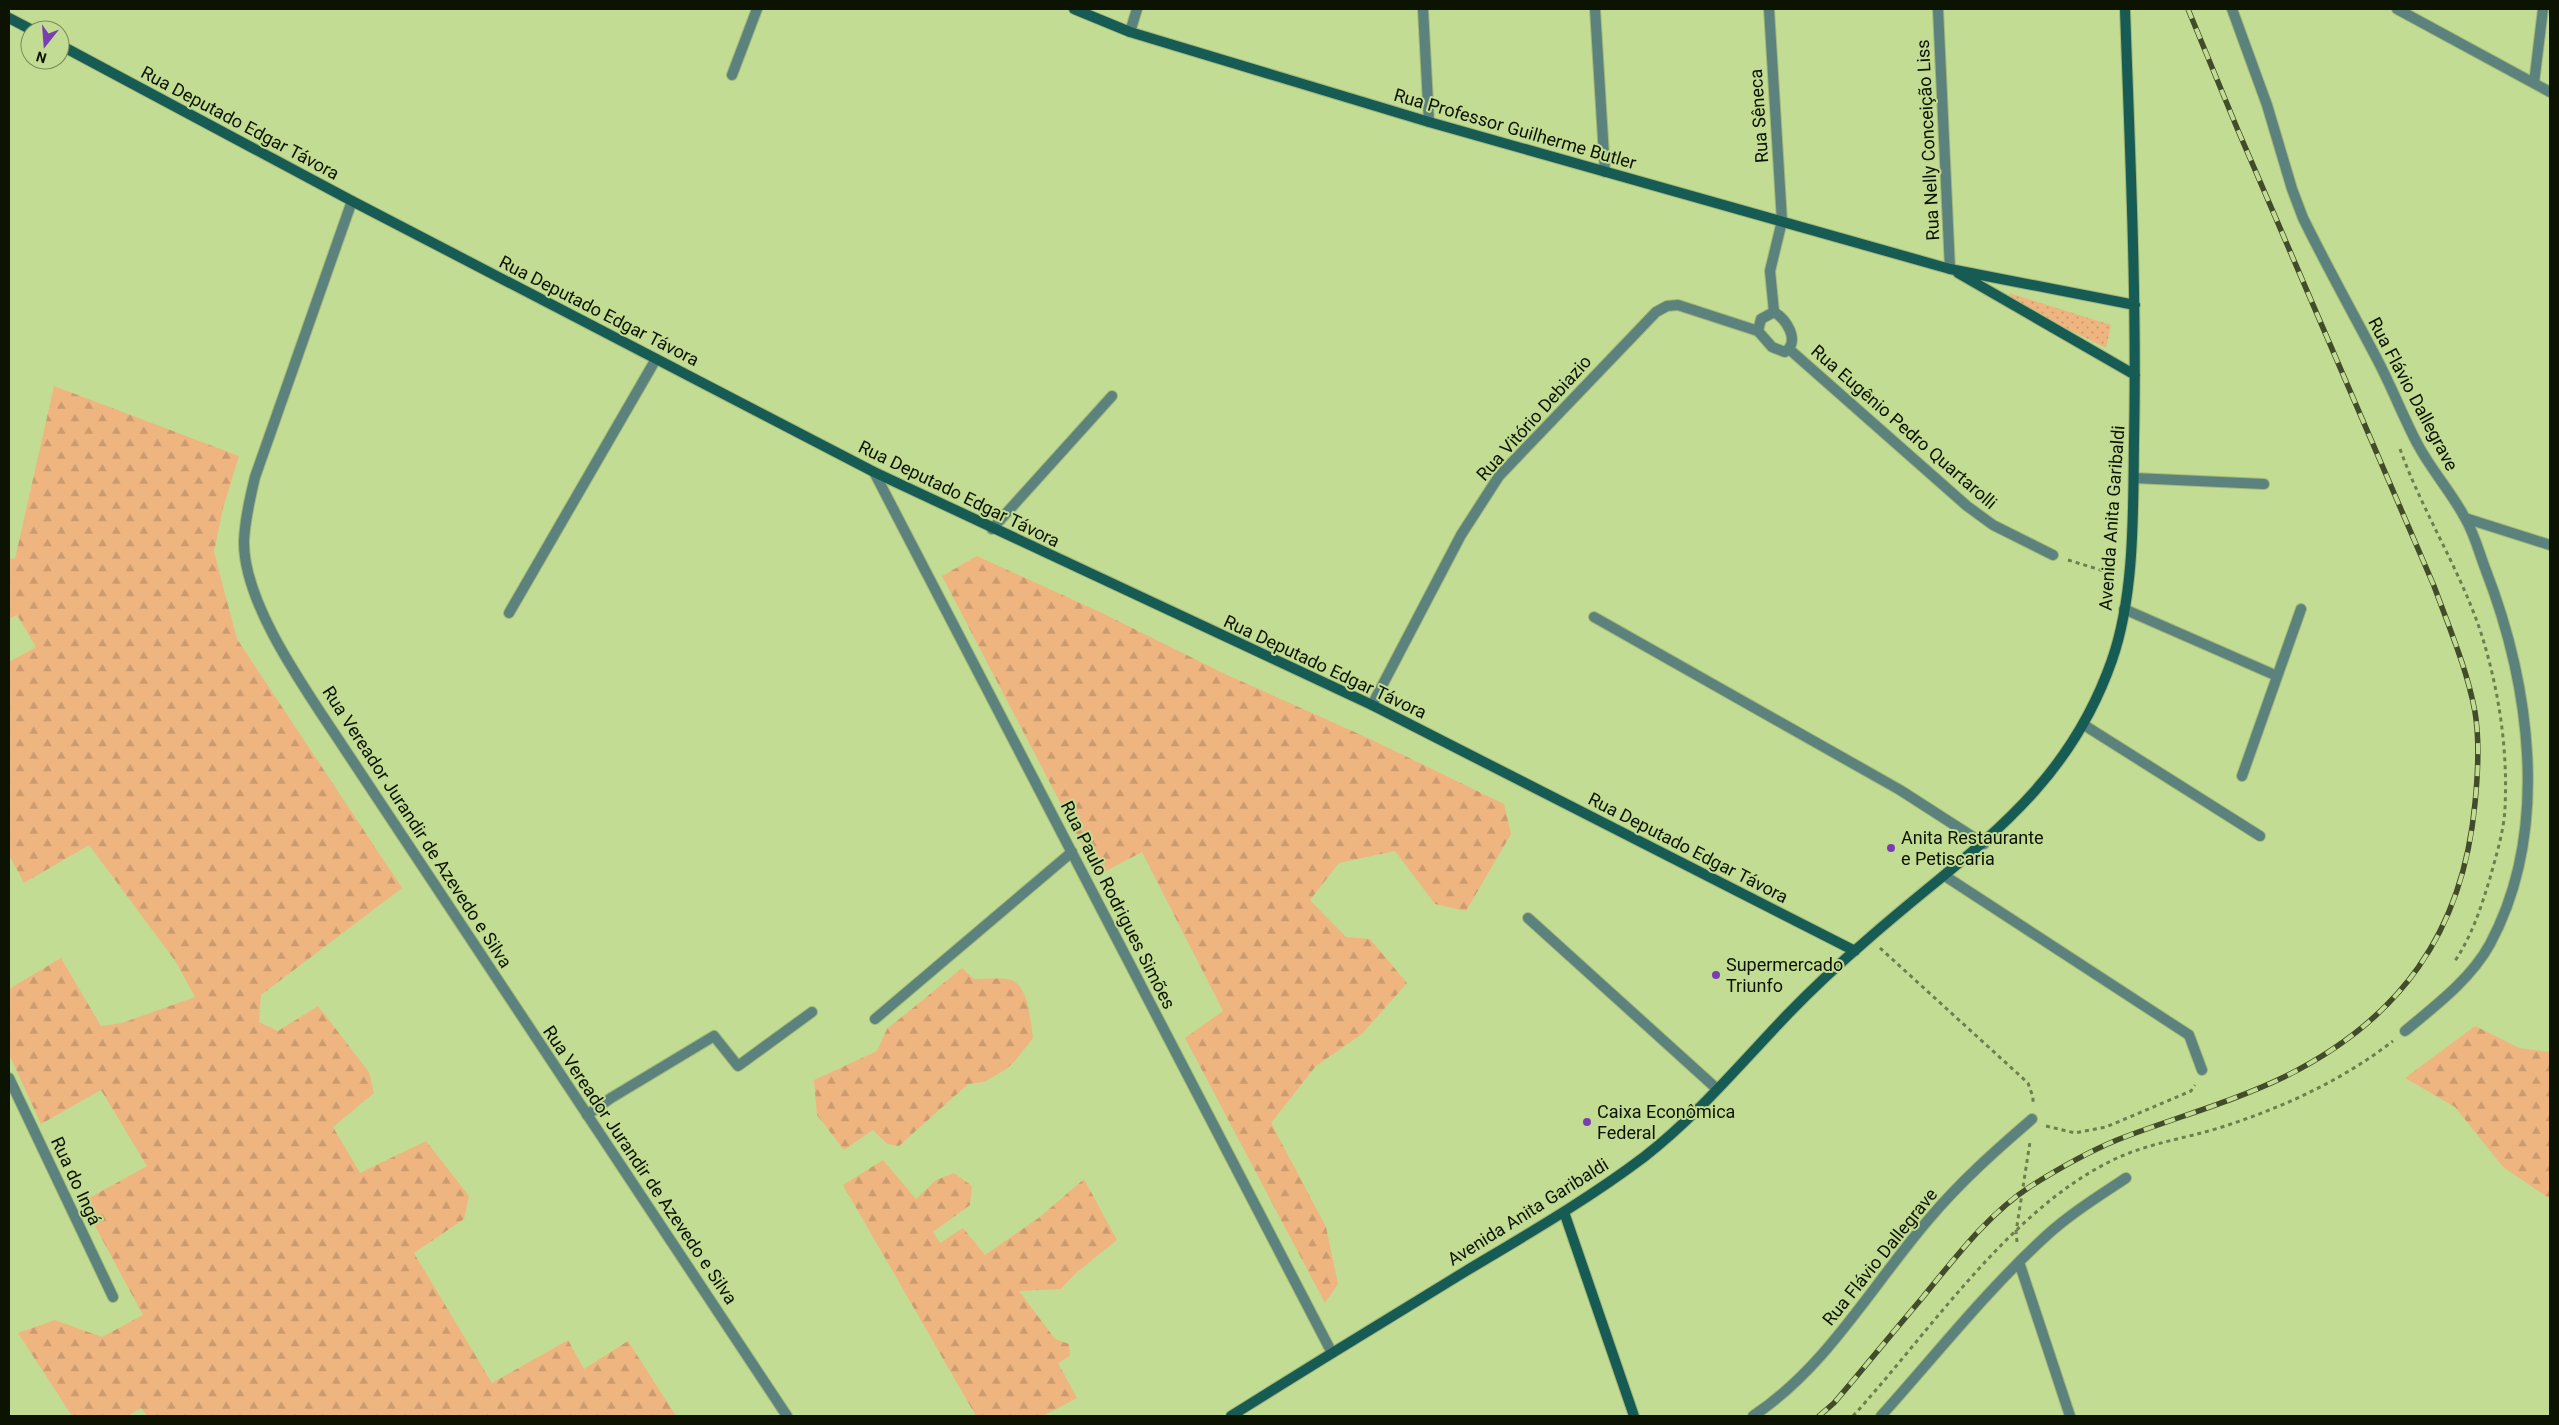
<svg xmlns="http://www.w3.org/2000/svg" width="2559" height="1425" font-family="Roboto,sans-serif">
<defs>
<pattern id="forest-firs" width="22" height="20" patternUnits="userSpaceOnUse" patternTransform="scale(1.25)"><rect width="22" height="20" fill="#eeb581"/><path d="M5 1l3.5 6h-7zM16 11l3.5 6h-7z" fill="#cb9b6e"/></pattern>
<pattern id="park-dots" width="8" height="8" patternUnits="userSpaceOnUse" patternTransform="scale(1.25)"><rect width="8" height="8" fill="#eeb581"/><path d="M2 2h.1M6 6h.1" fill="none" stroke="#cb9b6e" stroke-width="1.8" stroke-linecap="round"/></pattern>
</defs>
<rect width="100%" height="100%" fill="#c3dc93"/>
<path fill="url(#forest-firs)" d="M54,386L239,456L223,508L214,552L237,639L402,888L261,995L259,1022L278,1031L318,1006L369,1072L374,1093L333,1127L360,1173L426,1141L469,1196L464,1219L414,1253L492,1383L568,1340L584,1369L628,1341L676,1416H147L141,1408L128,1416H72L18,1333L55,1320L102,1337L143,1315L82,1202L147,1166L101,1090L41,1124L9,1054V989L61,958L101,1026L122,1023L195,997L176,962L89,845L24,883L9,855V662L36,647L17,615L9,619V558L15,559Z
M977,556L1102,613L1225,674L1368,738L1504,804L1511,834L1466,911L1435,904L1395,851L1339,863L1310,900L1346,937L1370,939L1407,983L1362,1034L1316,1066L1271,1123L1326,1227L1338,1284L1325,1303L1185,1038L1223,1011L1142,852L1098,875L942,576Z
M962,968L974,979C985,979 996,978 1007,979C1029,981 1030,1021 1033,1038L1015,1061L1005,1070L984,1082L968,1084L899,1146L887,1144L873,1130L844,1150L817,1115L814,1080L877,1051L887,1029Z
M2475,1026L2519,1048L2550,1052V1199L2503,1167L2455,1107L2405,1078Z
M883,1160L916,1199L936,1180L954,1173L972,1186L970,1205L933,1232L940,1243L963,1228L985,1255L1040,1217L1084,1179L1117,1240L1076,1273L1061,1289L1019,1291L1055,1339L1069,1344L1070,1356L1058,1363L1077,1398L1043,1416H976L843,1185Z"/>
<path fill="url(#park-dots)" d="M2009,293L2111,325L2106,348L2011,301Z"/>
<g fill="none" stroke-linecap="round" stroke-linejoin="round">
<g stroke="#a2b879" stroke-width="12">
<path id="lane" d="M1130,32L1137,9
M2134,478L2264,484
M992,529L1112,396
M2124,609L2277,676
M509,613L656,359
M1594,617L1900,790L1984,844
M2084,725L2260,836
M2242,776L2301,609
M1945,876L2189,1035L2202,1070
M1528,918L1717,1089
M875,1019L1072,852
M587,1115L611,1098L714,1036L738,1066L812,1012"/>
</g>
<g stroke="#a2b879" stroke-width="12">
<path id="street" d="M1423,9L1429,122
M1595,9L1605,172
M1769,9L1782,221L1770,271L1774,312
M1938,9L1950,269
M2232,9L2267,105L2292,189L2303,218C2327,267 2354,315 2379,363C2393,390 2404,419 2418,445C2432,471 2452,493 2465,518C2474,533 2479,552 2485,568C2530,684 2551,830 2490,944C2471,979 2435,1006 2405,1031
M2397,9L2550,92
M732,75L757,9
M2534,83L2543,9
M352,201L255,477C250,498 245,519 244,541C243,606 311,697 346,751L787,1416
M1774,312C1786,319 1801,341 1785,352L1772,347L1758,331L1761,319Z
M1789,349L1967,506L1993,525L2053,555
M874,472L1332,1353
M2465,518L2550,545
M1372,705L1461,535L1499,476L1656,312L1667,306L1678,305L1758,331
M9,1078L113,1297
M2019,1262L2070,1416
M1753,1416C1827,1367 1872,1285 1929,1219C1960,1182 1996,1150 2032,1119
M1881,1416C1935,1356 1986,1291 2046,1236C2070,1214 2099,1196 2126,1178"/>
</g>
<g stroke="#a2b879" stroke-width="12">
<path id="secondary" d="M1074,9L1130,32L1429,122L1950,269L2135,305
M9,18L32,30
M60,45L352,201L874,472L1372,705L1855,951
M1958,273L2135,375
M1564,1212L1634,1416
M1231,1416C1309,1367 1387,1319 1466,1271C1526,1235 1587,1200 1644,1157C1697,1116 1741,1063 1787,1015C1813,988 1840,963 1868,939C1969,850 2065,795 2112,660C2135,594 2133,511 2134,441C2137,297 2130,153 2125,9"/>
</g>
<path stroke="#6e7f4f" stroke-width="3" stroke-dasharray="4 4" stroke-linecap="butt" d="M2400,449C2423,513 2461,571 2482,636C2499,691 2508,750 2505,808C2504,831 2496,856 2490,878C2481,908 2472,935 2455,961
M2068,560L2114,574
M1880,948L2028,1083L2033,1097V1103
M2046,1126L2075,1133L2106,1127L2191,1091L2195,1085
M2017,1242L2016,1232L2030,1142
M1853,1416C1928,1334 2007,1214 2107,1163C2145,1143 2181,1140 2222,1127C2284,1107 2341,1081 2393,1041"/>
<use href="#lane" stroke="#5b827c" stroke-width="10"/>
<use href="#street" stroke="#5b827c" stroke-width="10"/>
<use href="#secondary" stroke="#175c54" stroke-width="10"/>
<g stroke="#414d2a" stroke-width="5.5">
<path id="rail" d="M1819,1416L1834,1403C1864,1368 1893,1332 1923,1297C1955,1258 1988,1214 2031,1186C2058,1169 2088,1152 2117,1140C2173,1118 2230,1103 2284,1077C2400,1020 2463,932 2475,803C2478,773 2480,742 2475,712C2467,669 2449,627 2434,586L2237,128L2188,9"/>
</g>
<use href="#rail" stroke="#c3dc93" stroke-width="4" stroke-dasharray="11" stroke-linecap="butt"/>
</g>
<g fill="#7a3eb3" stroke="#c3dc93" stroke-width="2">
<circle cx="1891" cy="848" r="5"/>
<circle cx="1716" cy="975" r="5"/>
<circle cx="1587" cy="1122" r="5"/>
</g>
<g text-anchor="middle" stroke-width="4" stroke-linejoin="round" paint-order="stroke">
<g font-size="18" fill="#0c1300" stroke="#c3dc93">
<text transform="translate(1759 116) rotate(-94)" y="6">Rua Sêneca</text>
<text transform="translate(240 123) rotate(28)" y="6">Rua Deputado Edgar Távora</text>
<text transform="translate(1515 129) rotate(16)" y="6">Rua Professor Guilherme Butler</text>
<text transform="translate(1928 140) rotate(-93)" y="6">Rua Nelly Conceição Liss</text>
<text transform="translate(599 311) rotate(27)" y="6">Rua Deputado Edgar Távora</text>
<text transform="translate(2413 394) rotate(62)" y="6">Rua Flávio Dallegrave</text>
<text transform="translate(1534 418) rotate(-48)" y="6">Rua Vitório Debiazio</text>
<text transform="translate(1904 427) rotate(41)" y="6">Rua Eugênio Pedro Quartarolli</text>
<text transform="translate(959 494) rotate(26)" y="6">Rua Deputado Edgar Távora</text>
<text transform="translate(2112 518) rotate(-86)" y="6">Avenida Anita Garibaldi</text>
<text transform="translate(1325 667) rotate(25)" y="6">Rua Deputado Edgar Távora</text>
<text transform="translate(417 827) rotate(57)" y="6">Rua Vereador Jurandir de Azevedo e Silva</text>
<text transform="translate(1688 848) rotate(27)" y="6">Rua Deputado Edgar Távora</text>
<text transform="translate(1118 905) rotate(63)" y="6">Rua Paulo Rodrigues Simões</text>
<text transform="translate(640 1165) rotate(56)" y="6">Rua Vereador Jurandir de Azevedo e Silva</text>
<text transform="translate(76 1181) rotate(65)" y="6">Rua do Ingá</text>
<text transform="translate(1528 1212) rotate(-32)" y="6">Avenida Anita Garibaldi</text>
<text transform="translate(1880 1257) rotate(-51)" y="6">Rua Flávio Dallegrave</text>
</g>
<g font-size="18" fill="#0c1300" stroke="#c3dc93" text-anchor="start">
<text x="1901" y="844">Anita Restaurante<tspan x="1901" dy="21">e Petiscaria</tspan></text>
<text x="1726" y="971">Supermercado<tspan x="1726" dy="21">Triunfo</tspan></text>
<text x="1597" y="1118">Caixa Econômica<tspan x="1597" dy="21">Federal</tspan></text>
</g>
</g>
<rect width="2559" height="1425" fill="none" stroke="#0c1300" stroke-width="20"/>
<g transform="translate(45 45) rotate(197)"><circle r="24" fill="#c3dc93" stroke="#7a8c58"/>
<path d="M0-4L9 19L0 12L-9 19Z" fill="#7a3eb3"/>
<text y="-8" font-size="14" font-weight="bold" text-anchor="middle" fill="#0c1300">N</text>
</g>
</svg>
